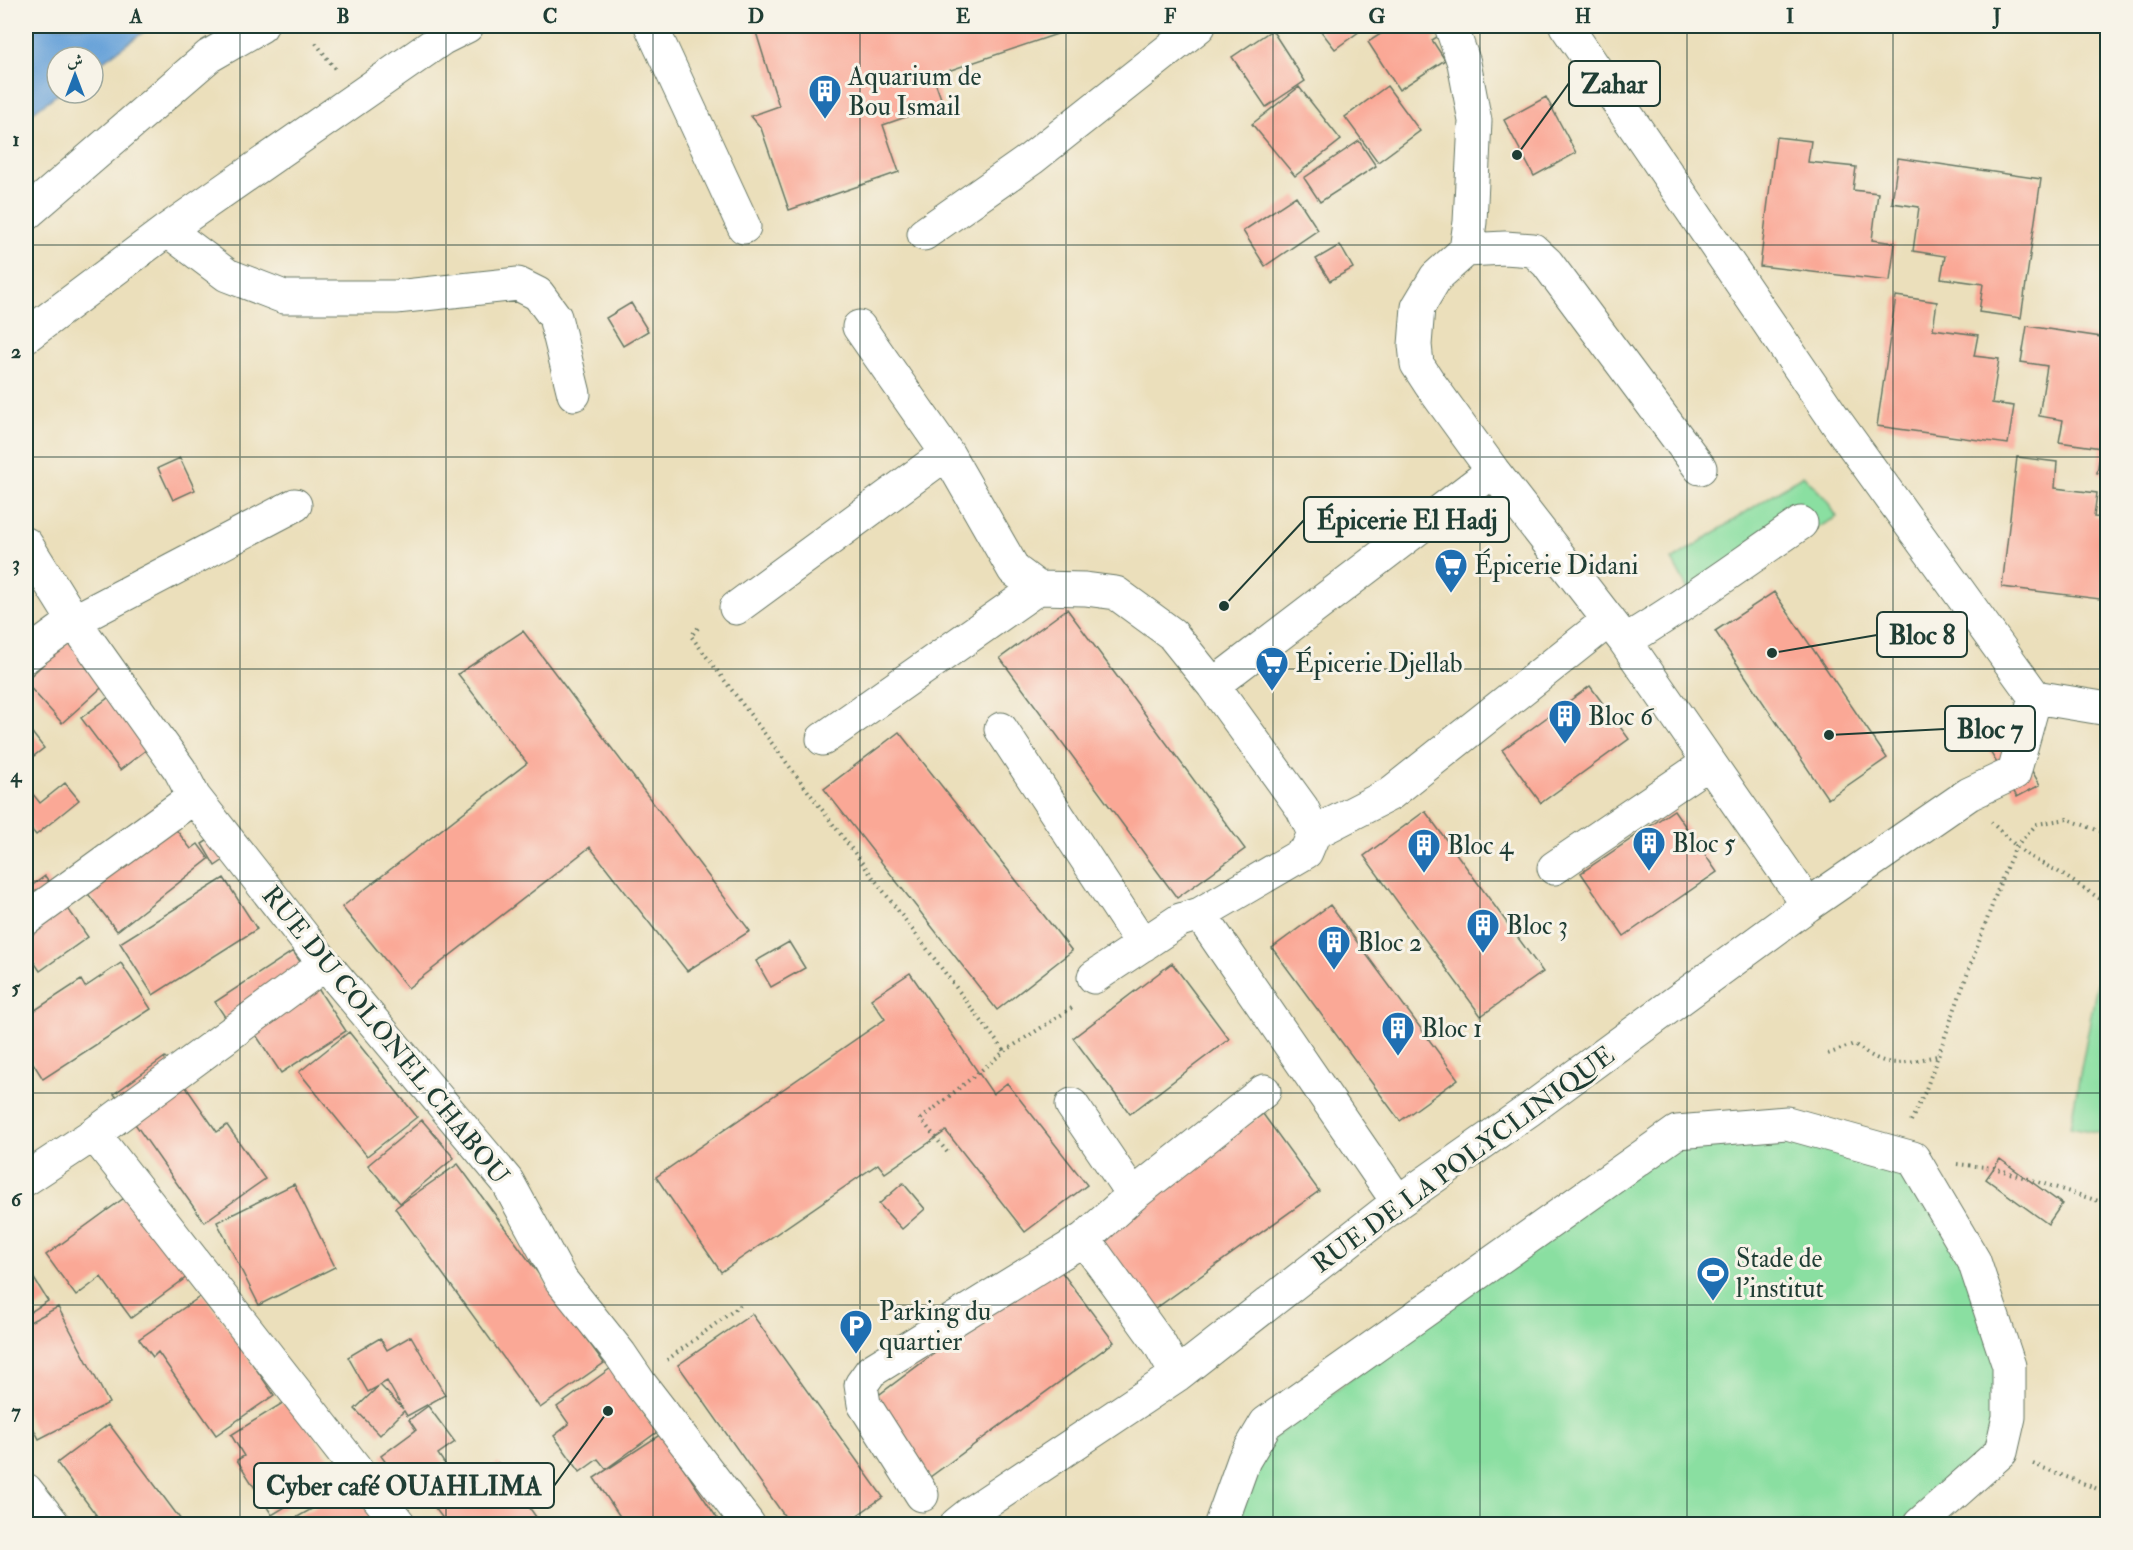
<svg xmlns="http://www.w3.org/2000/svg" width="2133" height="1550" font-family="'IM FELL Double Pica',Amiri,serif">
<rect width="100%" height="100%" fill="#f7f3e8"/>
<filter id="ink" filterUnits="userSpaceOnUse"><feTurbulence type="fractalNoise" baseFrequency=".0167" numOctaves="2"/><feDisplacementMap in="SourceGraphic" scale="12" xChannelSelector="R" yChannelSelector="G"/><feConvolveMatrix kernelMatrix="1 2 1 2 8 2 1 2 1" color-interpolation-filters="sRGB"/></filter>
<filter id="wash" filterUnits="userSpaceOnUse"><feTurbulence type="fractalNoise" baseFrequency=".008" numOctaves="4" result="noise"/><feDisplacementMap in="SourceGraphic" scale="24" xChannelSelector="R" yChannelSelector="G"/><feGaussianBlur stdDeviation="1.35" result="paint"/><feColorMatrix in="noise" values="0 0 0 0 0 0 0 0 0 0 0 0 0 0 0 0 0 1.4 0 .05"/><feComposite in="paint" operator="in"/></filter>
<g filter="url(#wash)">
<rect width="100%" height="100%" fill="#ebdfbb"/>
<path fill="#8adfa1" stroke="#548e6a" stroke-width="1.5" d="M1803,475L1826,499L1837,517L1692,597L1672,560Z
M2106,936H2108L2107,1134L2070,1127Z
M1787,1123L1903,1154L1974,1261L2009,1417L1920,1524H1221L1244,1460L1677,1132Z"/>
<path fill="#69a3d9" stroke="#447086" stroke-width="1.5" d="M26,26H152L93,68V57H57V93H59L26,117Z"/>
<g id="blocks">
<path fill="#faa896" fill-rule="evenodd" d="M742,26H1081L933,76L943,104L883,125L899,172L789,210L761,128L751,116L779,106L755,29L744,32Z
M1317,26H1367L1335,49Z
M1393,26H1441L1445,32L1432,40L1445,60L1399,90L1368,42Z
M1272,30L1305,81L1266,107L1232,57Z
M1387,86L1420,131L1378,162L1345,117Z
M1299,87L1341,140L1295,176L1252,124Z
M1546,97L1576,153L1534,176L1504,120Z
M1776,137L1811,141L1808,162L1856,167L1853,190L1878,193L1872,240L1895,243L1890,281L1760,266Z
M1359,141L1376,166L1320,202L1304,178Z
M1898,158L2041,179L2021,318L1979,312L1983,284L1941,278L1945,256L1913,251L1919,207L1892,203Z
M1296,196L1318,230L1265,266L1243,231Z
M1340,245L1353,268L1330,281L1316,259Z
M1896,296L1937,302L1933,329L1978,335L1974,356L1999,359L1992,403L2014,406L2008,444L1877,426Z
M631,303L648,331L623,346L606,318Z
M2027,326L2108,338V475L2097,473L2101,448L2059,442L2063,420L2039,416L2047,366L2021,362Z
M2017,457L2057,462L2055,488L2097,493L2094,517L2108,518V600L2002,587Z
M180,458L195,490L173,500L158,468Z
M1774,592L1887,758L1828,799L1715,631Z
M1067,609L1245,849L1177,898L1000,658Z
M523,631L750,931L687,971L590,847L408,988L342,907L527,763L458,674Z
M71,639L109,681L62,723L26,683V680Z
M1590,686L1629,739L1541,803L1502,750Z
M116,692L155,743L120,770L81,718Z
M2003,720L2040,785L2017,797L1979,733Z
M26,725L44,748L26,762Z
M899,732L1072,951L997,1010L824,789Z
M65,783L79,800L36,835L26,823V790L28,788L40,803Z
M157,805L191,849L198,844L209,859L117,931L71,872Z
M1674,810L1717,872L1624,936L1581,873Z
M1425,811L1543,972L1481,1016L1364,856Z
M221,832L234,853L215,866L202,844Z
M45,876L88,937L40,971L26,950V890Z
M224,878L257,929L153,995L120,943Z
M1330,905L1458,1079L1400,1121L1272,948Z
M789,942L805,968L771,987L756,961Z
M293,951L346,1031L281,1073L254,1032L241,1041L215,1002Z
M121,963L151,1009L43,1079L26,1052V1016L81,980L85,987Z
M1172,963L1229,1039L1130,1114L1073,1038Z
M910,973L993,1094L1007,1083L1087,1185L1025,1232L946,1131L885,1173L878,1164L721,1272L656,1177L885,1019L871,999Z
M349,1032L417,1117L367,1156L299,1072Z
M165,1057L217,1132L227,1125L265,1179L204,1222L114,1094Z
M1263,1114L1319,1191L1148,1314L1091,1235Z
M422,1120L454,1158L400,1203L368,1165Z
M2000,1159L2062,1204L2048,1224L1986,1179Z
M458,1164L604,1363L540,1408L395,1208Z
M903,1183L925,1209L902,1229L879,1204Z
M294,1184L335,1267L259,1305L217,1222Z
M131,1193L191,1274L131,1318L101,1277L76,1296L46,1255Z
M1055,1263L1114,1342L930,1477L872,1400Z
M33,1277L48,1301L26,1315V1282Z
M204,1294L274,1395L216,1435L158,1352L153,1357L139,1339Z
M58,1307L109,1403L39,1439L26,1414V1324Z
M752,1314L883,1497L845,1524H790L678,1365Z
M411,1336L445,1395L407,1416L404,1411L380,1435L355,1409L379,1386L368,1392L348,1357L380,1338L387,1350ZM387,1381L403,1409L380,1385Z
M611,1368L657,1432L606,1469L598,1459L580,1472L554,1436L569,1424L557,1407Z
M289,1399L339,1474L272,1515L237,1460L244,1456L231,1435Z
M428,1406L455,1442L438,1454L451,1473L413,1500L381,1456L416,1430L409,1420Z
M109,1424L184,1524H103L57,1463Z
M661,1434L721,1524H625L594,1478Z
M498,1463L541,1524H447L435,1508Z
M354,1485L378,1524H285Z"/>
</g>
</g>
<g filter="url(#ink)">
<use href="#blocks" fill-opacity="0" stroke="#667663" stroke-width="1.5"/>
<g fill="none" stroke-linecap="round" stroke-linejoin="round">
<g stroke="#667663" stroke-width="35">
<path id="minor" d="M651,26L744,227
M1451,26L1464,63L1475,121L1470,222L1466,250
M1566,26L1835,420L2035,697L2108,709
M26,214L209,56L261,26
M167,230L227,275L284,297H396L518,284L538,294L555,317L574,394
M924,234L1031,159L1199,26
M859,327L947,453L1014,570L1038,588
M26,336L167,230L443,38L467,26
M1700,468L1547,263L1533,250L1505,248L1466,250L1436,277L1418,307L1415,345L1417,364L1430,384L1493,471L1625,641L1808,905
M26,544L74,621L180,770L194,797L325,964L507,1181L561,1280L620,1354L641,1385L748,1524
M736,608L947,453
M1625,641C1686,605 1742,563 1801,523
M26,656L74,621L295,505
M1213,685L1493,471
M1001,729L1143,945
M823,739L1038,588L1085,589L1116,593L1172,634L1213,685L1302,808L1314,833L1306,852L1200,914L1180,920L1094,977
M1314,833L1390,794L1609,620
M1554,868L1708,763
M1200,914L1398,1202
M26,919L194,797
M1072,1105L1133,1195
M94,1134L399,1524
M26,1179L94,1134L325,964
M1084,1239L1159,1343L1177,1375
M26,1490L53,1524
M922,1495L864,1404L861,1385L871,1371L1084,1239L1133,1195L1264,1091
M957,1524L972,1512L1177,1375L1398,1202L1529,1110L1808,905L1969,794L2014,773L2035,697
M1221,1524L1244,1460L1266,1423L1677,1132L1787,1123L1913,1158L1974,1261L2009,1366V1417L2001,1452L1920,1524"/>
</g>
<path stroke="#667663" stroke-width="4" stroke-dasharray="1.5 4.5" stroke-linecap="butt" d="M316,43L335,69
M698,628L691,636L1004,1051
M1991,822L2016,846L2030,857L2057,871L2108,904
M1828,1054L1854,1044C1888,1070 1898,1064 1937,1056
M1911,1121L1925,1092L2003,875L2016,846L2037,824L2067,819L2108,834
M947,1152L921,1119L1005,1051L1075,1006
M1957,1164L1994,1168L2108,1204
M667,1360L741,1305
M2033,1464L2108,1493"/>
<use href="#minor" stroke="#fff" stroke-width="33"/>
</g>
</g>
<path fill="none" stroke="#1f3d34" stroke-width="1.5" stroke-opacity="0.55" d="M240,26V1524M446,26V1524M653,26V1524M860,26V1524M1066,26V1524M1273,26V1524M1480,26V1524M1687,26V1524M1893,26V1524M26,245H2108M26,457H2108M26,669H2108M26,881H2108M26,1093H2108M26,1305H2108"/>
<defs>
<g id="building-pin" transform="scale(1.725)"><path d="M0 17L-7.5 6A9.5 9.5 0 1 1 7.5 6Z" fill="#1f6fb2" stroke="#f7f3e8"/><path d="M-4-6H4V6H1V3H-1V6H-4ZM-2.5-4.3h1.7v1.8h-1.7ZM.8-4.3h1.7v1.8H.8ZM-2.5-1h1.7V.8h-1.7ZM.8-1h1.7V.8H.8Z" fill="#fff"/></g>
<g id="supermarket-pin" transform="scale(1.725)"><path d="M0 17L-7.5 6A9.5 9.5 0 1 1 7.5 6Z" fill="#1f6fb2" stroke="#f7f3e8"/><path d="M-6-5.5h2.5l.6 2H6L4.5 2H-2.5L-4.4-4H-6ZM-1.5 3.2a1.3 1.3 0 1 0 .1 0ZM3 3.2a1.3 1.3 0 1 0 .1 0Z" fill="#fff"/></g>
<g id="stadium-pin" transform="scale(1.725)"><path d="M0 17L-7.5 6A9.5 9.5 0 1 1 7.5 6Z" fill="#1f6fb2" stroke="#f7f3e8"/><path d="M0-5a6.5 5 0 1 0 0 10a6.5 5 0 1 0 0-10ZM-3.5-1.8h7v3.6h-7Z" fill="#fff"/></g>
<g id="parking-pin" transform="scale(1.725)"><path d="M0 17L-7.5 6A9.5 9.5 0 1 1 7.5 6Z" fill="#1f6fb2" stroke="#f7f3e8"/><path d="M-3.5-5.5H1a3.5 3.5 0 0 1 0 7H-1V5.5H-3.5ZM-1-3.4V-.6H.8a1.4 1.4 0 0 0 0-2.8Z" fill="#fff"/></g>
</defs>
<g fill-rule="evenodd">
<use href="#building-pin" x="825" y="91"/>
<use href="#supermarket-pin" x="1451" y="565"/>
<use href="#supermarket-pin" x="1272" y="663"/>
<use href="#building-pin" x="1565" y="716"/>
<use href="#building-pin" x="1649" y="843"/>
<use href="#building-pin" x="1424" y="845"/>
<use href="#building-pin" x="1483" y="925"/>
<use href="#building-pin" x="1334" y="942"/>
<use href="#building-pin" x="1398" y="1028"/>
<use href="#stadium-pin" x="1713" y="1273"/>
<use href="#parking-pin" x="856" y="1326"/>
</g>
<g text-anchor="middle" stroke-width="6" stroke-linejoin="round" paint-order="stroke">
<g font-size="26" fill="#1f3d34" stroke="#f7f3e8" text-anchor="start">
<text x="848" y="85">Aquarium de<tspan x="848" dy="30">Bou Ismail</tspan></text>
<text x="1474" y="574">Épicerie Didani</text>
<text x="1295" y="672">Épicerie Djellab</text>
<text x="1588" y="725">Bloc 6</text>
<text x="1672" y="852">Bloc 5</text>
<text x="1447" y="854">Bloc 4</text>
<text x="1506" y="934">Bloc 3</text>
<text x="1357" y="951">Bloc 2</text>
<text x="1421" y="1037">Bloc 1</text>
<text x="1736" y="1267">Stade de<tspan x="1736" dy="30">l'institut</tspan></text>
<text x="879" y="1320">Parking du<tspan x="879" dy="30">quartier</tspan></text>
</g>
<g font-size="26" fill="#1f3d34" stroke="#f7f3e8">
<text transform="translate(386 1035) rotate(51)" y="9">RUE DU COLONEL CHABOU</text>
<text transform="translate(1463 1159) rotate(-36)" y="9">RUE DE LA POLYCLINIQUE</text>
</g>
</g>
<path fill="none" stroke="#1f3d34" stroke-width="2" d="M1517 155L1569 83M1224 606L1304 520M1772 653L1877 635M1829 735L1945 729M608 1411L554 1486"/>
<g fill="#1f3d34" stroke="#f7f3e8" stroke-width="2">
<circle cx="1517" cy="155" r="6"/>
<circle cx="1224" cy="606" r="6"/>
<circle cx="1772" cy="653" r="6"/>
<circle cx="1829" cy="735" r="6"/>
<circle cx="608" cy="1411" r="6"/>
</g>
<g fill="#f7f3e8" stroke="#1f3d34" stroke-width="2">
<rect x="1569" y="61" width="91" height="45" rx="6"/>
<rect x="1304" y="497" width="205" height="45" rx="6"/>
<rect x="1877" y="612" width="90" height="45" rx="6"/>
<rect x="1945" y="706" width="90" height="45" rx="6"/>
<rect x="254" y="1463" width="300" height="45" rx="6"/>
</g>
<g font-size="27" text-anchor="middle" font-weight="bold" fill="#1f3d34">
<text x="1614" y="93">Zahar</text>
<text x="1407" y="529">Épicerie El Hadj</text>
<text x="1922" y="644">Bloc 8</text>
<text x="1990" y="738">Bloc 7</text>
<text x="404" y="1495">Cyber café OUAHLIMA</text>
</g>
<rect width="2133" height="1550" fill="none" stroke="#f7f3e8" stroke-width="66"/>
<g transform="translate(75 75)"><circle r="28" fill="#f7f3e8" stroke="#a1aaa0" stroke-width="1.5"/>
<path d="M0-4.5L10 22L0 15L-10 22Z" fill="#1f6fb2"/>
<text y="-9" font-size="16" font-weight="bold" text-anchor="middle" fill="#1f3d34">ش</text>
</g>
<rect x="33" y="33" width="2067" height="1484" fill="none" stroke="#1f3d34" stroke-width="2"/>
<g font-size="20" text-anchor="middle" font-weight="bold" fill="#1f3d34">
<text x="136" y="23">A</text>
<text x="343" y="23">B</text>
<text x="550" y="23">C</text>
<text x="756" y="23">D</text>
<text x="963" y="23">E</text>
<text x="1170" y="23">F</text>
<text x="1377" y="23">G</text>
<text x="1583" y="23">H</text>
<text x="1790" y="23">I</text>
<text x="1997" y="23">J</text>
<text x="16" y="146">1</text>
<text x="16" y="358">2</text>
<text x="16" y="570">3</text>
<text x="16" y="782">4</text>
<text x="16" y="994">5</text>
<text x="16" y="1206">6</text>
<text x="16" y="1418">7</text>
</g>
</svg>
